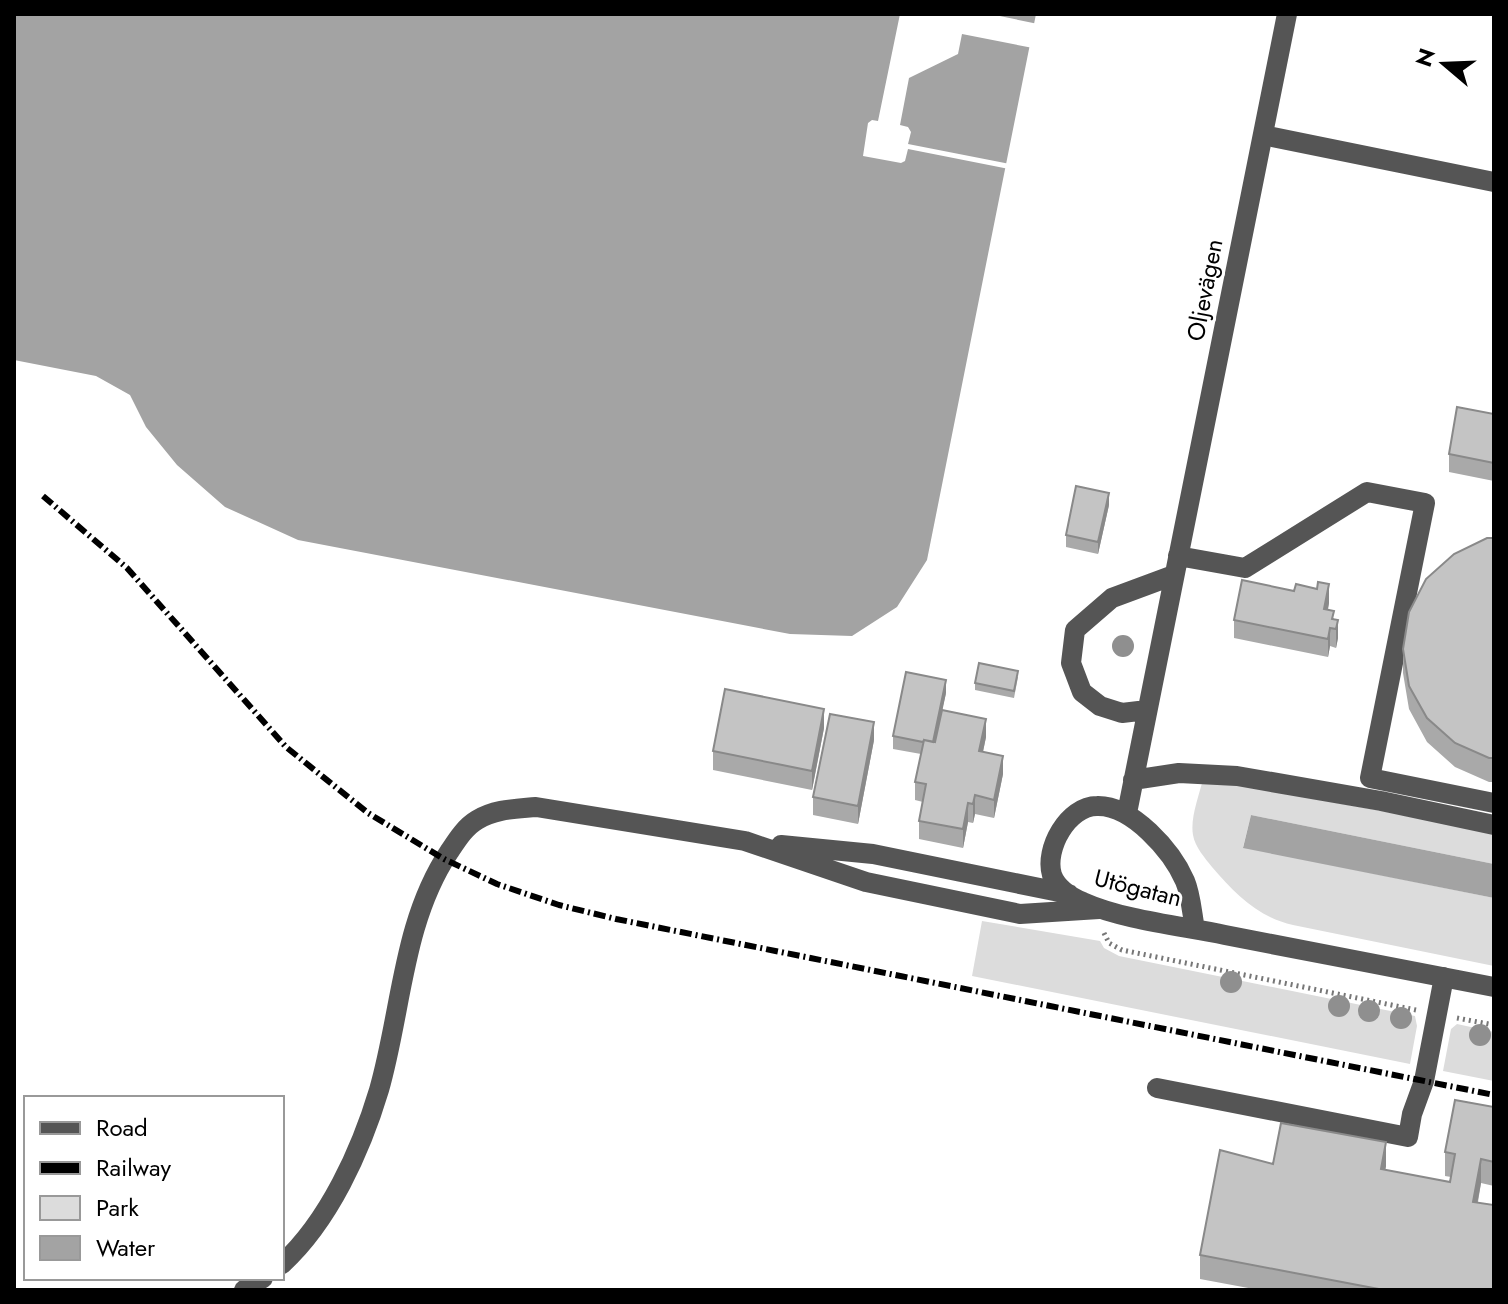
<svg xmlns="http://www.w3.org/2000/svg" width="1508" height="1304" font-family="Jost,sans-serif">
<rect width="100%" height="100%" fill="#fff"/>
<path fill="#dcdcdc" d="M1203,779L1494,831V864L1251,815L1243,847L1494,898V966L1293,925C1258,917 1235,894 1212,867C1205,858 1195,847 1193,835C1190,818 1199,796 1203,779Z
M982,921L1100,941L1104,948L1119,956L1415,1016L1417,1026L1410,1064L972,976Z
M1457,1024L1494,1032V1081L1443,1071L1451,1029Z"/>
<path fill="#a3a3a3" d="M14,14H1036L927,560L897,607L852,636L790,634L298,540L225,507L177,465L146,427L130,395L96,376L14,360Z
M1251,815L1494,864V898L1243,848Z"/>
<path fill="#fff" d="M900,14H990L1038,24L1033,48L962,34L958,54L909,78L900,125L908,127L911,132L908,144L1010,164L1009,169L908,149L905,161L901,163L863,156L868,123L872,120L878,121Z"/>
<g fill="none" stroke-linecap="round" stroke-linejoin="round">
<path stroke="#777" stroke-width="5" stroke-dasharray="2 4" stroke-linecap="butt" d="M1104,933L1109,943L1122,950L1416,1010
M1457,1018L1494,1025"/>
<path stroke="#555" stroke-width="20" d="M1263,135L1494,182
M1178,556L1245,568L1367,492L1425,503L1370,778L1494,803
M1147,710L1122,713L1100,706L1082,692L1071,663L1075,630L1112,598L1174,575
M1133,780L1179,773L1237,776L1381,801L1494,825
M1127,813L1287,14
M781,845L873,854L1069,894
M1195,929C1192,914 1191,895 1185,881C1172,851 1132,805 1097,806C1068,806 1044,849 1052,875C1057,888 1071,897 1083,902C1123,920 1182,926 1225,935C1315,952 1404,970 1494,987
M1157,1088L1408,1137L1412,1114L1424,1081L1444,977
M282,1264C329,1221 361,1150 379,1090C402,1010 402,923 449,852C457,840 465,827 477,820C495,809 515,809 536,807L745,841L866,882L1020,914L1099,909
M244,1290L263,1278"/>
<path stroke="#000" stroke-width="6" stroke-dasharray="12 4 2 4" stroke-linecap="butt" d="M43,496L127,568L286,747L368,813L444,859L497,884L559,905L616,919L1494,1095"/>
</g>
<g fill="#8f8f8f">
<circle cx="1123" cy="646" r="11"/>
<circle cx="1231" cy="982" r="11"/>
<circle cx="1339" cy="1006" r="11"/>
<circle cx="1369" cy="1011" r="11"/>
<circle cx="1401" cy="1018" r="11"/>
<circle cx="1480" cy="1035" r="11"/>
</g>
<path fill="#a9a9a9" d="M1494,414V481L1449,472V454Z
M1109,505L1098,554L1066,547V535Z
M1494,538V782H1489L1455,767L1427,742L1409,709L1403,673V649Z
M1329,603L1328,610L1334,619L1338,638L1336,648L1330,646L1328,657L1234,638V620Z
M1018,677L1014,698L975,690V683Z
M946,693L942,710L986,737L983,752L1003,774L994,818L975,814L973,823L968,822L963,848L919,839V821L923,802L915,800V782L921,754L893,749V736Z
M824,728L812,790L713,770V751Z
M874,740L858,824L813,815V797Z
M1494,1107V1186L1481,1183L1478,1202L1494,1290H1259L1200,1279V1255L1273,1164L1386,1166L1385,1170L1450,1182L1451,1177L1445,1176V1152Z"/>
<path fill="#898989" d="M1109,493V505L1098,554V542Z
M1329,584V603L1324,627V609Z
M1338,620V638L1336,648V629Z
M1330,628V646L1328,657V639Z
M946,680V693L933,756V744Z
M824,709V728L812,790V771Z
M986,719V737L979,770V751Z
M874,722V740L858,824V806Z
M1003,756V774L994,818V800Z
M975,795V814L973,823V804Z
M968,803V822L963,848V829Z
M1386,1142V1166L1381,1193V1169Z
M1481,1159V1183L1473,1226V1202Z"/>
<path fill="#c4c4c4" stroke="#898989" stroke-width="2" d="M1457,407L1494,414V463L1449,454Z
M1076,486L1109,493L1098,542L1066,535Z
M1487,538H1494V758H1489L1455,743L1427,718L1409,686L1403,649L1409,612L1426,579L1454,554Z
M1242,580L1294,591L1296,584L1317,589L1318,582L1329,584L1324,609L1334,611L1332,619L1338,620L1336,629L1330,628L1328,639L1234,620Z
M979,663L1018,671L1014,691L975,683Z
M906,672L946,680L933,742L924,740L923,742L893,736Z
M725,689L824,709L812,771L713,751Z
M942,710L986,719L979,751L1003,756L994,800L975,795L973,804L968,803L963,829L919,821L926,784L915,782L924,740L935,742Z
M830,714L874,722L858,806L813,797Z
M1455,1100L1494,1107V1162L1481,1159L1473,1202L1494,1205V1290H1384L1200,1255L1220,1150L1273,1164L1281,1123L1386,1142L1381,1169L1450,1182L1455,1154L1445,1152Z"/>
<g text-anchor="middle" stroke-width="6" stroke-linejoin="round" paint-order="stroke">
<g font-size="24" fill="#000" stroke="#fff">
<text transform="translate(1205 290) rotate(-79)" y="8">Oljevägen</text>
<text transform="translate(1138 888) rotate(14)" y="8">Utögatan</text>
</g>
</g>
<rect width="1508" height="1304" fill="none" stroke="#000000" stroke-width="32"/>
<rect x="24" y="1096" width="260" height="184" fill="#ffffff" stroke="#999999" stroke-width="2"/>
<rect x="40" y="1122" width="40" height="12" fill="#555555" stroke="#999999" stroke-width="2"/>
<text x="96" y="1136" font-size="24" fill="#000000">Road</text>
<rect x="40" y="1162" width="40" height="12" fill="#000000" stroke="#999999" stroke-width="2"/>
<text x="96" y="1176" font-size="24" fill="#000000">Railway</text>
<rect x="40" y="1196" width="40" height="24" fill="#dcdcdc" stroke="#999999" stroke-width="2"/>
<text x="96" y="1216" font-size="24" fill="#000000">Park</text>
<rect x="40" y="1236" width="40" height="24" fill="#a3a3a3" stroke="#999999" stroke-width="2"/>
<text x="96" y="1256" font-size="24" fill="#000000">Water</text>
<g transform="translate(1444 64) rotate(289)" stroke="#ffffff" stroke-width="6" paint-order="stroke">
<path d="M0-6L14 30L0 20L-14 30Z" fill="#000000"/>
<text y="-12" font-size="22" font-weight="bold" text-anchor="middle" fill="#000000">N</text>
</g>
</svg>
